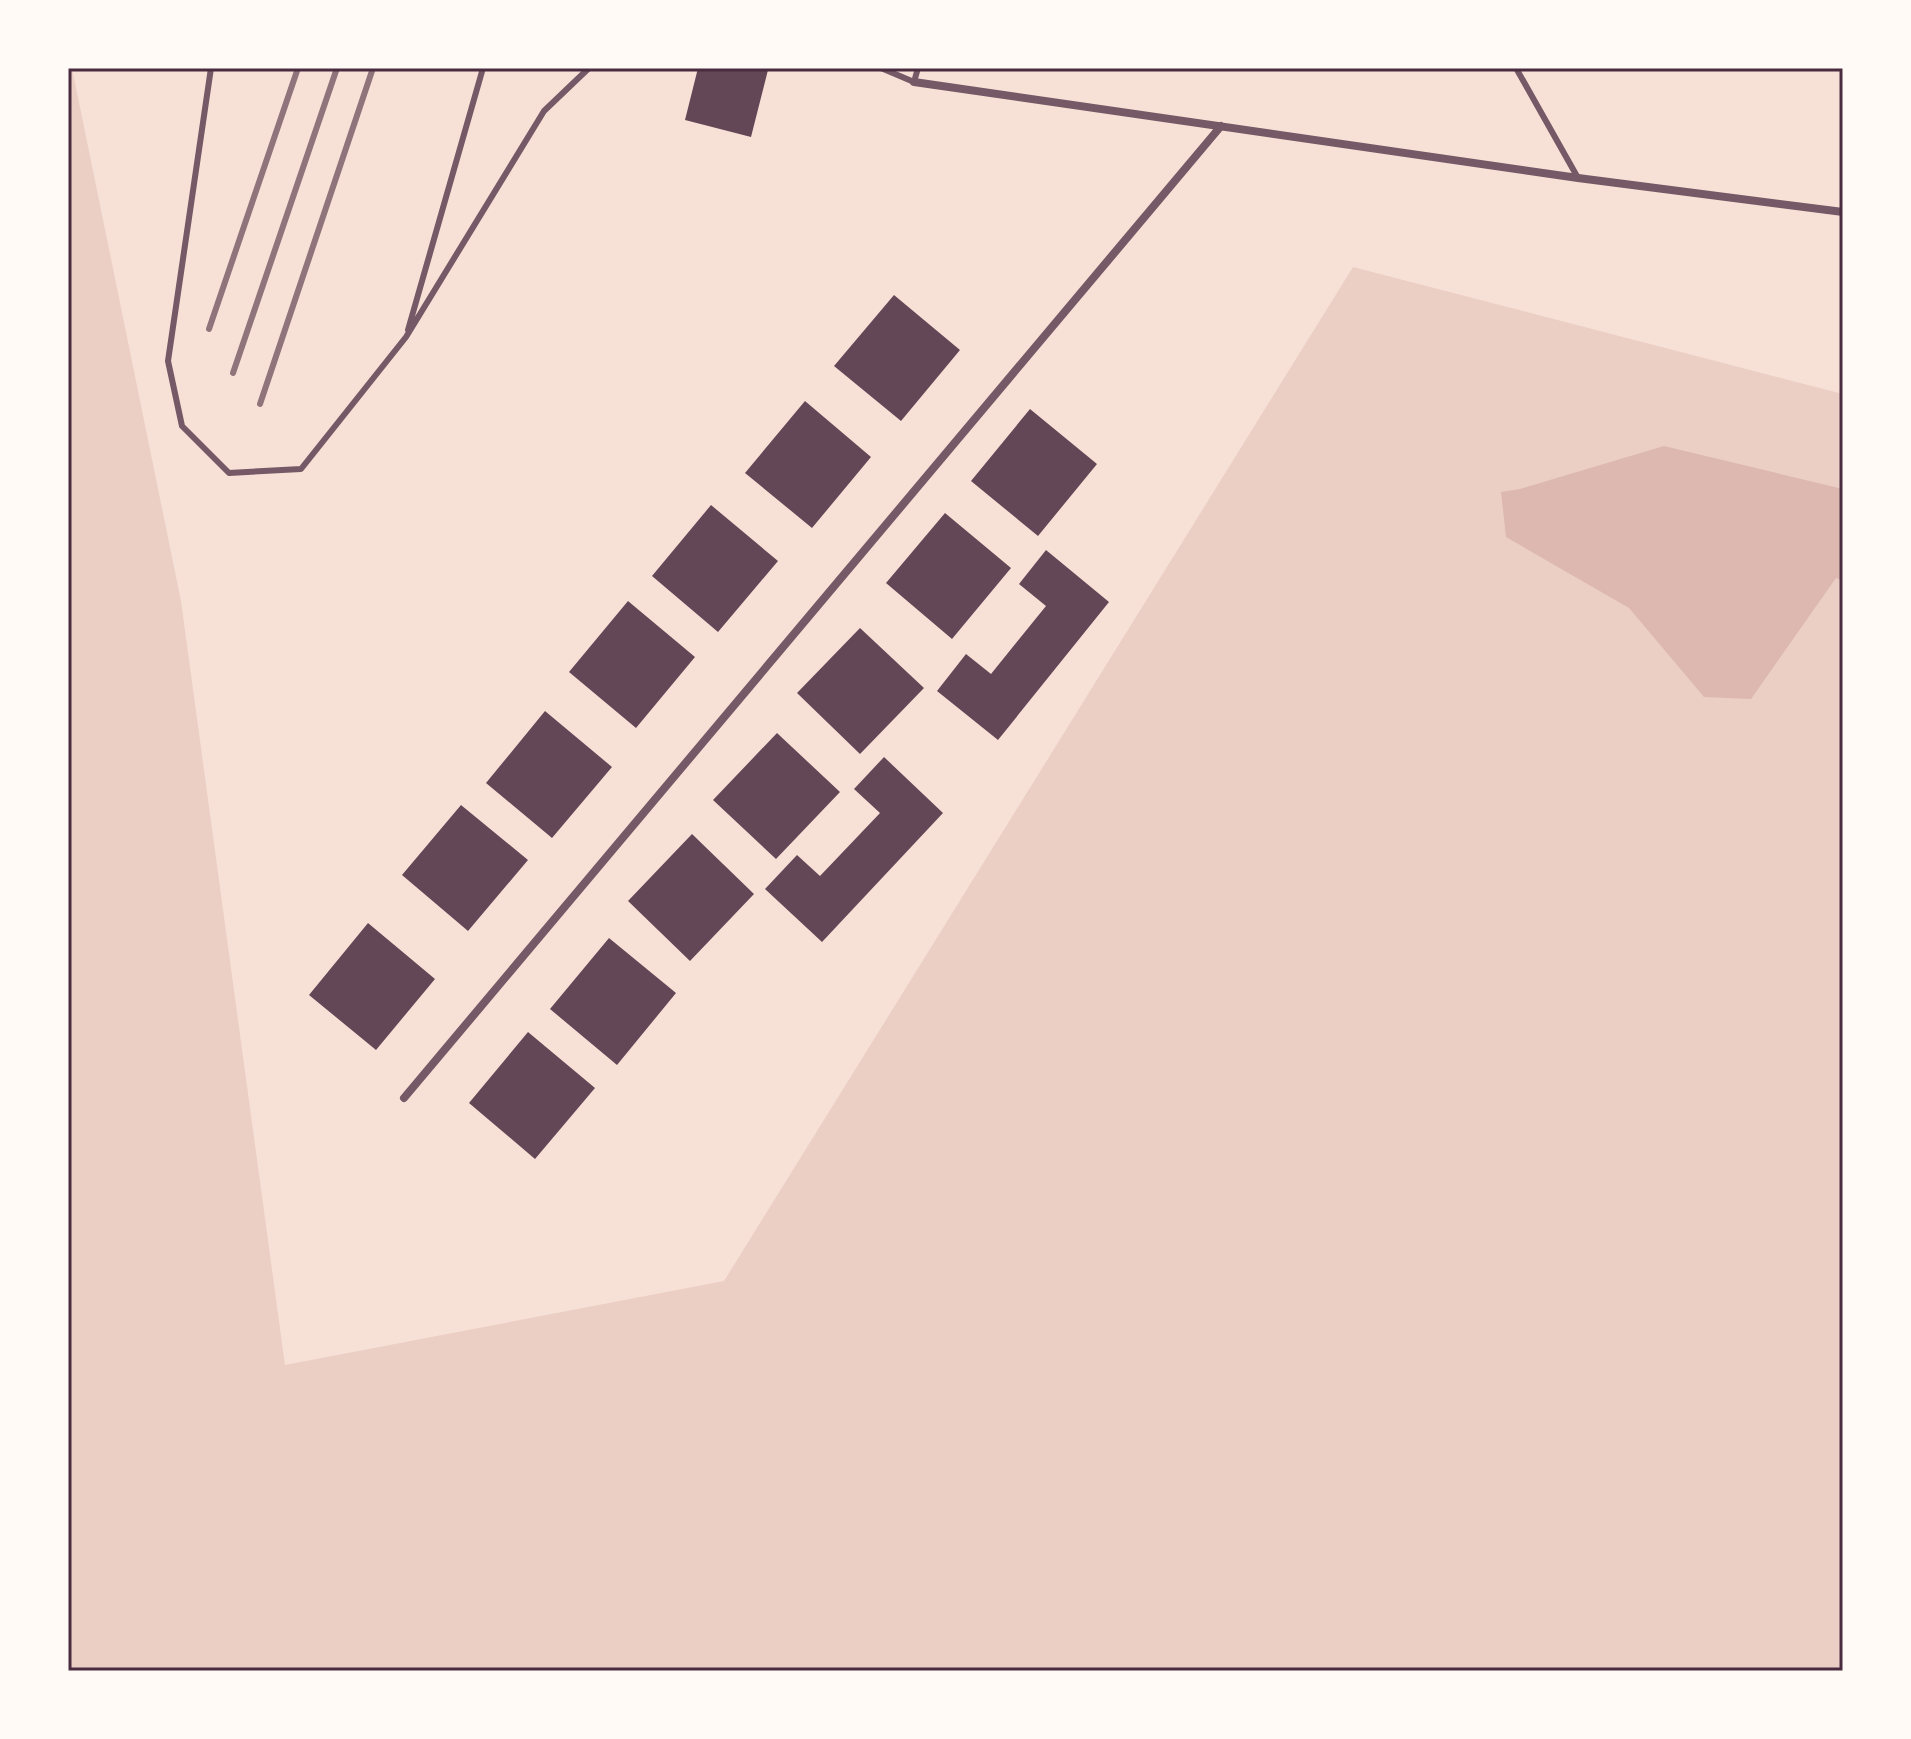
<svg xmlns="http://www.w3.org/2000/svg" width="1911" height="1739" font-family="'Times New Roman',serif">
<rect width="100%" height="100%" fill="#f7e1d7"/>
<path fill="#ebcfc5" d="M68,68H72L181,601L285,1365L724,1281L1353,267L1843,394V1671H68Z"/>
<path fill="#dcb8b0" d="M1664,446L1843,489V581L1836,578L1751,699L1704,697L1629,608L1506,537L1501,492L1520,489Z"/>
<path fill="#644757" d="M698,68H759L768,70L751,137L685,120Z
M894,295L960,350L901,421L834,366Z
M805,401L871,457L812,528L745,473Z
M1030,409L1097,464L1038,536L971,481Z
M711,505L778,561L718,632L652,576Z
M945,513L1011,568L952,639L886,583Z
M1046,550L1109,602L998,740L937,691L966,654L991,674L1046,606L1019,584Z
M628,601L695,657L636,728L569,672Z
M860,628L924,688L860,754L797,693Z
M545,711L612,767L552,838L486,783Z
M777,733L840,792L776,859L713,800Z
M884,757L943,813L822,942L765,889L797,855L820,876L880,813L854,789Z
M461,805L528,860L468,931L402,875Z
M692,834L754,894L690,961L628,901Z
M368,923L435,979L376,1050L309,995Z
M609,938L676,993L617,1065L550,1009Z
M528,1032L595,1088L535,1159L469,1103Z"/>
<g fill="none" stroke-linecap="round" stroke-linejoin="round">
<path stroke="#755966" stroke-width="6" d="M211,68L168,361L182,426L229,473L301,469L406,337L544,111L589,68
M881,68L914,82L918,68
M1516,68L1578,178
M408,330L483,68"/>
<path stroke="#755966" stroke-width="8" d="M914,82L1578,178L1843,212
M404,1098L1221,126"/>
<path stroke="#8f747c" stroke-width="6" d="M209,329L298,68
M233,373L337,68
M260,404L373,68"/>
</g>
<rect width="1911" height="1739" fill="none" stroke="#fffaf5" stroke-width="140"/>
<rect x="70" y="70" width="1771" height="1599" fill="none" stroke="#4a2c40" stroke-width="3"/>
</svg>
